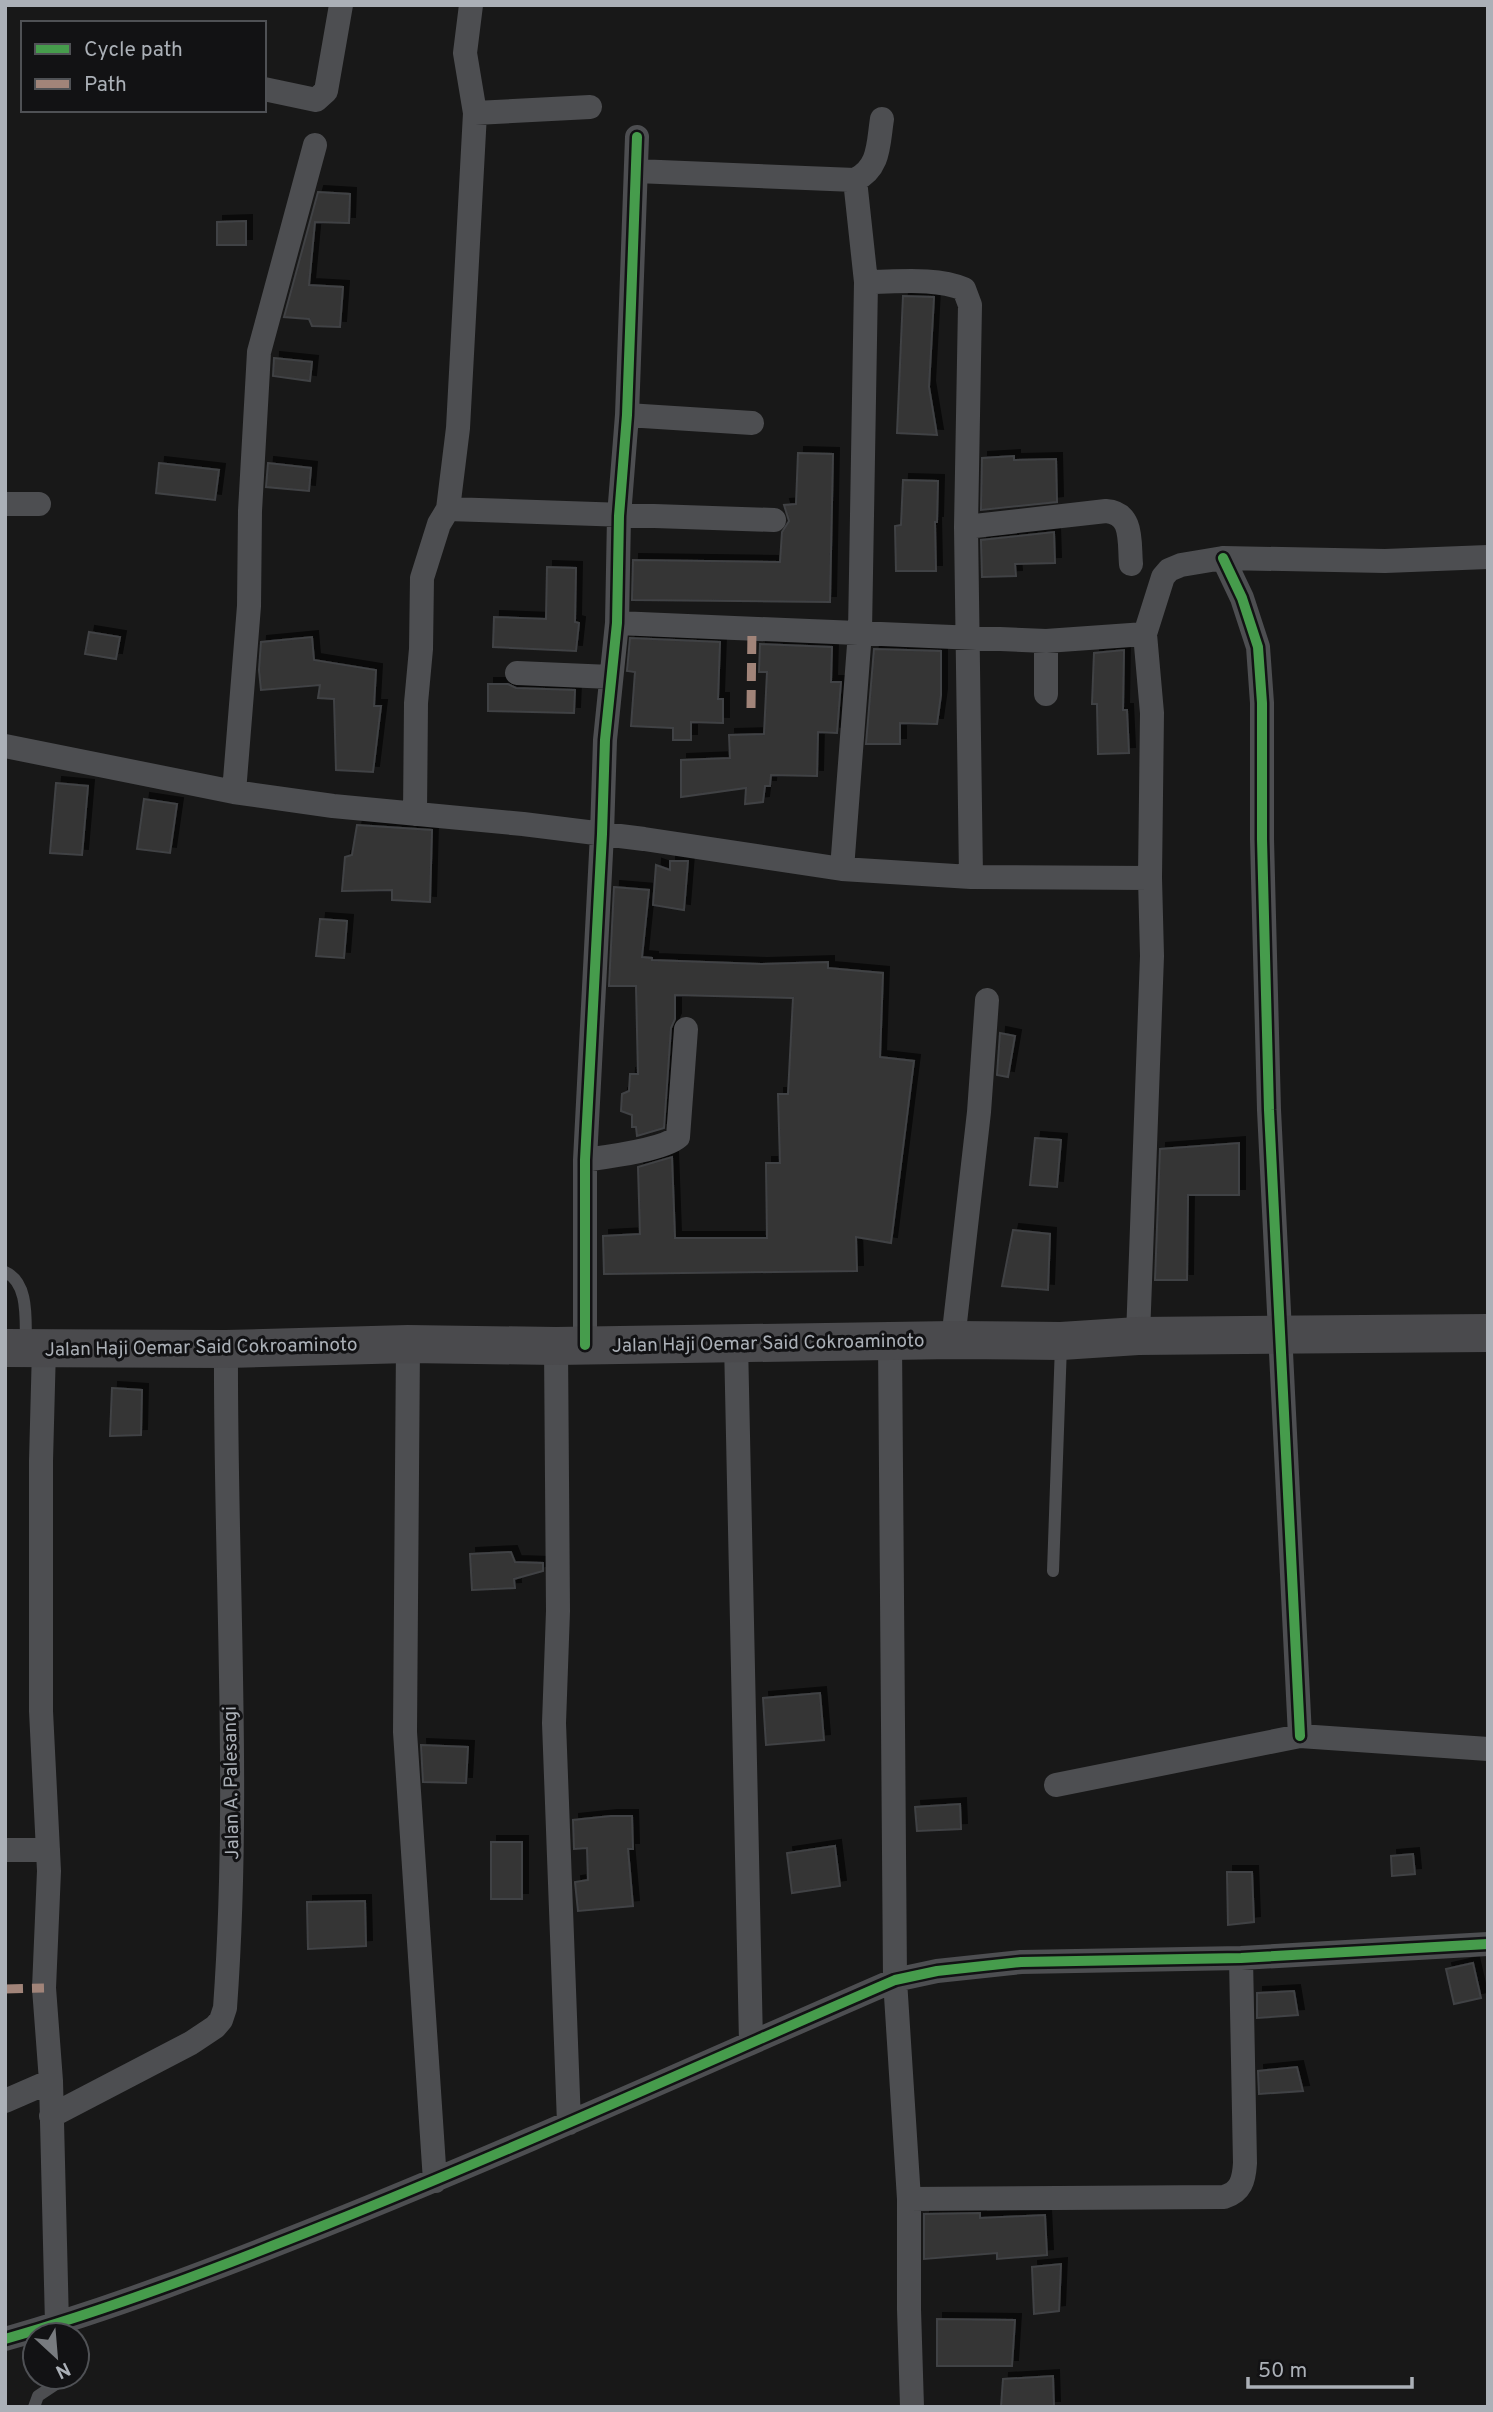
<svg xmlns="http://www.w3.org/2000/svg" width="1493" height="2412" font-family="Overpass,sans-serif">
<defs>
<filter id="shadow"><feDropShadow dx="6" dy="-6" stdDeviation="0" flood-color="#0009"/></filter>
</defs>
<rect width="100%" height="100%" fill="#181818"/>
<path fill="#343435" stroke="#414244" stroke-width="2" filter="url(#shadow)" d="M318,192L350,194L349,223L315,222L309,285L343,287L340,327L312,326L309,319L284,317Z
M246,221V245H217V222Z
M903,296L934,297L929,387L937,435L897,433Z
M274,358L312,362L310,381L273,376Z
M798,453L833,454L830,602L632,600L633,560L780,562L782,532L789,521L784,505L796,504Z
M1014,456V460L1056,459L1057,502L981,510L982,458Z
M159,463L219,470L215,500L156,493Z
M268,463L311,468L309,491L266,487Z
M903,480L938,481L937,522H935L936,571H896L895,526L901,525Z
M1054,532L1055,563L1015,564L1016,576L982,577L981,540Z
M547,567L576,568L575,622L579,623L576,651L493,647L494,617L546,619Z
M89,632L120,637L116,659L85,654Z
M312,637L314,660L376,670L374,706H381L373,772L336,770L334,699L318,698L320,685L261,690L259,670L261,642Z
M630,638L720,642L718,699H723V723L691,722V740H673V728L631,726L635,672L627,671Z
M760,644L832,647L831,682H841L837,733L818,732L817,776L771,775L770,786H765L763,802L745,804L746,788L681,797V760L730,758L729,735L764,734L767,672H759Z
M874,649L941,651V695L937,724L900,723V744H866Z
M1124,650L1123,710H1127L1129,753L1098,754L1097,704H1092L1094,653Z
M488,684H508L516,688L575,690L574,713L488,711Z
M56,783L88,786L82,855L50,853Z
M144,799L177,804L170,853L137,849Z
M357,825L432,830L430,902L392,900V890L342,891L345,857L352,855Z
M670,861H688L684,910L653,905L656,865L670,870Z
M614,887L649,890L642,957L652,958V960L761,964L828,962V968L883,973L880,1057L914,1061L891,1243L856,1237L857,1271L604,1274L603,1236L640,1234L638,1167L672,1157L675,1238H767L766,1163H780L778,1094H788L793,998L675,995V1019L671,1028L664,1128L637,1136L636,1127H632V1115L621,1111L622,1094L629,1091L630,1074H638L636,986H609Z
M320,919L347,921L344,958L316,956Z
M1000,1033L1015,1036L1008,1077L997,1075Z
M1035,1138L1061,1140L1057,1187L1030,1185Z
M1239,1143V1195H1188L1187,1280H1155L1160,1149Z
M1013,1230L1050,1234L1048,1290L1002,1286Z
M112,1388L142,1390L141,1435L110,1436Z
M511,1552L515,1562L543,1563V1571L514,1579L515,1588L472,1590L470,1554Z
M820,1693L824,1740L766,1745L763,1698Z
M421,1745L468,1747L466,1783L423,1782Z
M960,1804L961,1829L917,1831L915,1807Z
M611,1816H632L633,1849H628L633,1906L578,1911L575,1882L588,1880L587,1848L574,1849L573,1820Z
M491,1842H522V1899H491Z
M835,1846L840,1886L792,1893L787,1853Z
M1413,1854L1415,1874L1392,1876L1391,1856Z
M1227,1872H1252L1254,1922L1228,1925Z
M365,1901L366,1946L308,1949L307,1902Z
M1473,1963L1481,1998L1454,2004L1446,1969Z
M1294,1991L1298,2015L1257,2018V1993Z
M1297,2067L1303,2091L1259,2094L1258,2071Z
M980,2213V2218L1045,2215L1047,2255L997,2259V2253L924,2259V2214Z
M1061,2264L1059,2311L1034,2314L1032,2267Z
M937,2319L1015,2320L1012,2366H937Z
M1053,2376L1054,2407H1001L1003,2379Z"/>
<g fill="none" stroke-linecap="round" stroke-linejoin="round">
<path stroke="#4d4e51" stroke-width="12" d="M5,1272C30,1283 25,1322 26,1344
M1053,1571L1061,1345
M34,2407L38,2396L59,2382"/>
<path stroke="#4d4e51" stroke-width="24" d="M264,89L316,100L326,91L341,5
M475,113L590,107
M636,171L855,180
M866,282C897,282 935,277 964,289L970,305L966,527L971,877
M627,415L752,423
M5,504H39
M448,509L774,520
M966,527L1106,511C1134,513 1129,543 1131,564
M1223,558L1242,598L1258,647L1262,703V839L1269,1110L1300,1736
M617,623L1046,641L1145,634
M517,673L611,677
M1046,694V641
M5,746L234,792L333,806L523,824L644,839L842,869L971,877L1150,878
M234,792L249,606L250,511L259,352L315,145
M415,814L416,703L421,649L422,578L439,524L448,509L458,428L475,113L465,53L471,5
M842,869L860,632L866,282L855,180C880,168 878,144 882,119
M585,1160C606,1157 663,1150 678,1137L686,1029
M1138,1336L1152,956L1150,878L1152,713L1145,634L1163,577L1169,570L1181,565L1223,558L1385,561L1488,557
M953,1340L979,1112L987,1000
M890,1341L895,1980L909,2199V2309L912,2407
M736,1342L751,2043
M408,1344L405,1732L435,2181
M585,1345V1160L602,834L605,740L617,623L619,516L627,415L637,137
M556,1346L558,1611L554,1723L569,2123
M44,1348L41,1461V1711L49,1871L44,1988L51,2081L57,2324
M1056,1785L1300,1736L1488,1749
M5,1850H48
M5,2101L51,2081
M51,2116L191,2043L215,2027L221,2020L225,2008C241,1789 225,1569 226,1349
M909,2199L1224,2197C1241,2192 1244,2180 1245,2163L1241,1958
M5,2339C114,2308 220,2267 325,2225C517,2148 706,2062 895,1980L937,1971L1021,1962L1241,1958L1488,1944"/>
<path stroke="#4a4a4d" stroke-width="38" d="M5,1348L226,1349L408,1344L556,1346L953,1340L1061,1341L1138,1336L1488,1333"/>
<path stroke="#a18479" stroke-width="9" stroke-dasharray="18 9" stroke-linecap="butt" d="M751,708L752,629
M5,1989L44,1988"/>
<g stroke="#121214" stroke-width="15">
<path id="cycleway" d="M1223,558L1242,598L1258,647L1262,703V839L1269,1110L1300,1736
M585,1345V1160L602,834L605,740L617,623L619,516L627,415L637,137
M5,2339C114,2308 220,2267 325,2225C517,2148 706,2062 895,1980L937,1971L1021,1962L1241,1958L1488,1944"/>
</g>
<use href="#cycleway" stroke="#469c4c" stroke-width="10"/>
</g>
<g text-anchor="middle" stroke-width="6" stroke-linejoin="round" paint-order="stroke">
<g font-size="19" fill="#abb0b7" stroke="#121214">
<text transform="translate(768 1342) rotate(-1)" y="7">Jalan Haji Oemar Said Cokroaminoto</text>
<text transform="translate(201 1346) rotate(-1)" y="7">Jalan Haji Oemar Said Cokroaminoto</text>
<text transform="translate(230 1783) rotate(-91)" y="7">Jalan A. Palesangi</text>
</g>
</g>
<rect width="1493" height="2412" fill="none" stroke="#abb0b7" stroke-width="14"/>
<rect x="21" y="21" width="245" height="91" fill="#121214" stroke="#4f5155" stroke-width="2"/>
<rect x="35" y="44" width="35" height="10" fill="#469c4c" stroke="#4f5155" stroke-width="2"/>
<text x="84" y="56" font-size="21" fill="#abb0b7">Cycle path</text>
<rect x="35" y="79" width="35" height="10" fill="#a18479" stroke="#4f5155" stroke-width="2"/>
<text x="84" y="91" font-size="21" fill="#abb0b7">Path</text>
<g transform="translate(56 2356) rotate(154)"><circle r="33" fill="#121214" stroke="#4f5155" stroke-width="2"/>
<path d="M0-5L12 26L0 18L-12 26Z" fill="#787b7f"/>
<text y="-10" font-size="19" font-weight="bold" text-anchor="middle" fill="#abb0b7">N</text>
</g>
<path d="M1248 2377v10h164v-10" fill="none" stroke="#abb0b7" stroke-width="3.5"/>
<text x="1258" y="2377" font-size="21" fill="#abb0b7" stroke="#121214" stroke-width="5" paint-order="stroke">50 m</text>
</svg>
